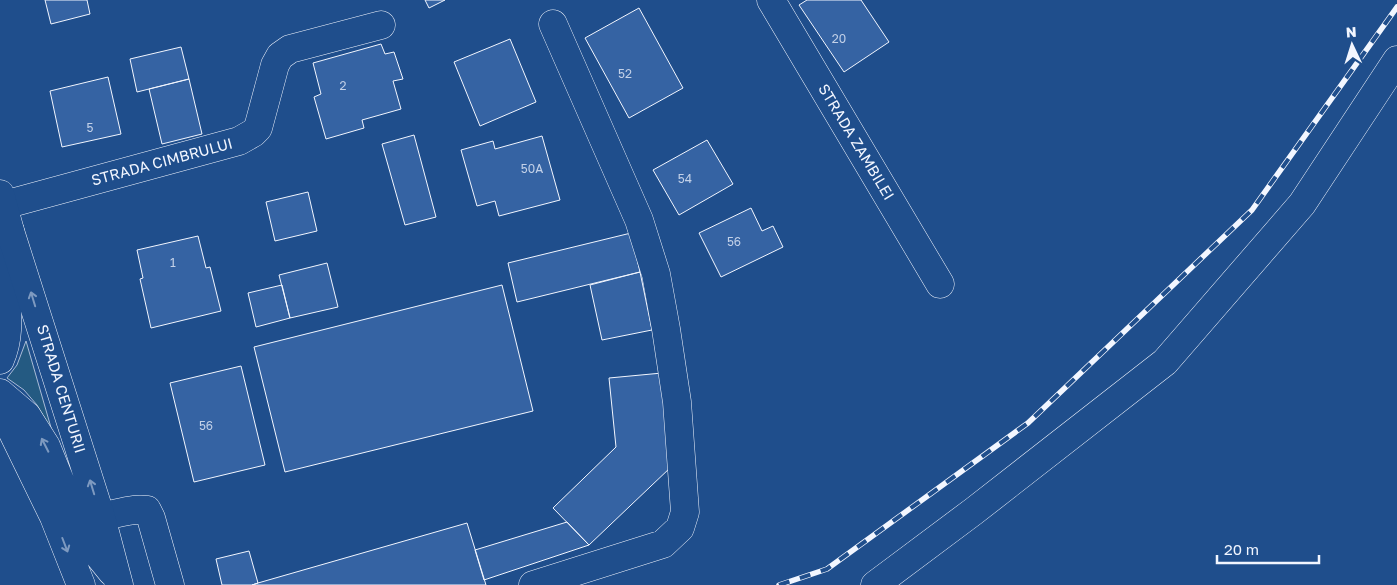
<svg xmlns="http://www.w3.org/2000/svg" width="1397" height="585" font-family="'Golos Text',sans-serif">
<rect width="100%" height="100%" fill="#1f4e8c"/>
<path fill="#245a82" stroke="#a8bbd7" d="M26,341L52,431L37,405L24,390L7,378L17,365Z"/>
<path fill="#3563a3" stroke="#f2f6ff" d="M45,0H87L90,14L51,24Z
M425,0H445L429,8Z
M807,0H861L889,42L844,72L799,5Z
M639,8L683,88L629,118L585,38Z
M510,39L536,102L480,126L454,62Z
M381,44L385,54L394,52L403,79L393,81L401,109L362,120L364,128L326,139L314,97L321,94L313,63Z
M181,47L189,79L137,92L130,59Z
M108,77L121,134L62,147L50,91Z
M189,79L202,134L162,144L149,89Z
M414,135L436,217L405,225L382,144Z
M542,136L560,200L499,216L495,201L477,206L461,150L493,141L495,149Z
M707,140L733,184L679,215L653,170Z
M308,192L317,231L275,241L266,202Z
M751,208L762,231L773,226L783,247L721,277L699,233Z
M631,233L640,272L517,302L508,263Z
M198,236L206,268L210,267L221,311L151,328L140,279L143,278L137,250Z
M327,263L338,307L290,318L279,275Z
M640,272L652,330L602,340L590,285Z
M282,285L290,318L256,327L248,293Z
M502,285L533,411L285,472L254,347Z
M241,366L265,465L194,482L170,383Z
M662,373L671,467L589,545L553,508L616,447L609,378Z
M567,522L589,545L484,580L475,550Z
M467,523L486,585H252L258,583Z
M249,551L258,583L252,585H222L216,559Z"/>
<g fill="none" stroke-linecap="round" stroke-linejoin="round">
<g stroke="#f2f6ff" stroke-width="29">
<path id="street" d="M771,0L940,284
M4,205L239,141L253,133L258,128L275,65L280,56L290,49L381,25
M0,360C13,331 5,300 5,270C6,257 9,244 10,231
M101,517C116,514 131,508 147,510L151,518L170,585
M533,585L663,544L680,528L685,512L677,402L666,329L656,274L639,220L553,24
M875,585L974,511L1165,362L1302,204L1397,60"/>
</g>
<g stroke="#f2f6ff" stroke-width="29">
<path id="primary" d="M0,194L10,231L101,517L119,585
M0,393L27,416L46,446L82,535L112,572
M0,406L54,517L81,585"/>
</g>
<use href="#street" stroke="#1f4e8c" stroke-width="28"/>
<use href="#primary" stroke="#1f4e8c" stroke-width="28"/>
<g stroke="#f2f6ff" stroke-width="5.5">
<path id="rail" d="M779,585L827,569L1028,423L1252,210L1397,7"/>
</g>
<use href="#rail" stroke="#1f4e8c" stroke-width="4" stroke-dasharray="11" stroke-linecap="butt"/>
</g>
<defs><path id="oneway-shaft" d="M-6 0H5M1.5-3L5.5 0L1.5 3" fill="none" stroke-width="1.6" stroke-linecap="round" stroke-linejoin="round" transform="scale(1.25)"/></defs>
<g stroke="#7e9ac0">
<use href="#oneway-shaft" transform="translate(33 299) rotate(-107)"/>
<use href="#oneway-shaft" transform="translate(45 445) rotate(-117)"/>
<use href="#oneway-shaft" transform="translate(92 487) rotate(-107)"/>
<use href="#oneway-shaft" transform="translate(65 545) rotate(69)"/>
</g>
<g text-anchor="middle" stroke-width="4" stroke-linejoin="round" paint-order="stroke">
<g font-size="12" fill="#c3d1e8">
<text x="839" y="43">20</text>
<text x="625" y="78">52</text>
<text x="343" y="90">2</text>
<text x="90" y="132">5</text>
<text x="532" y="173">50A</text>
<text x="685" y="183">54</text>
<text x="734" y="246">56</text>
<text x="173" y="267">1</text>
<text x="206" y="430">56</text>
</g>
<g font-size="15" fill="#f2f6ff" stroke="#1f4e8c">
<text transform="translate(856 142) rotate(59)" y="5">STRADA ZAMBILEI</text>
<text transform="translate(162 162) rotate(-15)" y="5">STRADA CIMBRULUI</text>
<text transform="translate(61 389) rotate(73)" y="5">STRADA CENTURII</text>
</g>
</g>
<g transform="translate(1352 45) rotate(356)" stroke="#1f4e8c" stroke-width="4" paint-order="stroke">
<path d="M0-4L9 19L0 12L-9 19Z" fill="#f2f6ff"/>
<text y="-8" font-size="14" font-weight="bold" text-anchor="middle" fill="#f2f6ff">N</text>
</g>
<path d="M1217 555v8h102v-8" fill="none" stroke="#f2f6ff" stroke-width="2.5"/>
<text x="1224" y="555" font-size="15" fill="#f2f6ff" stroke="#1f4e8c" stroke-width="4" paint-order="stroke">20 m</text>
</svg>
